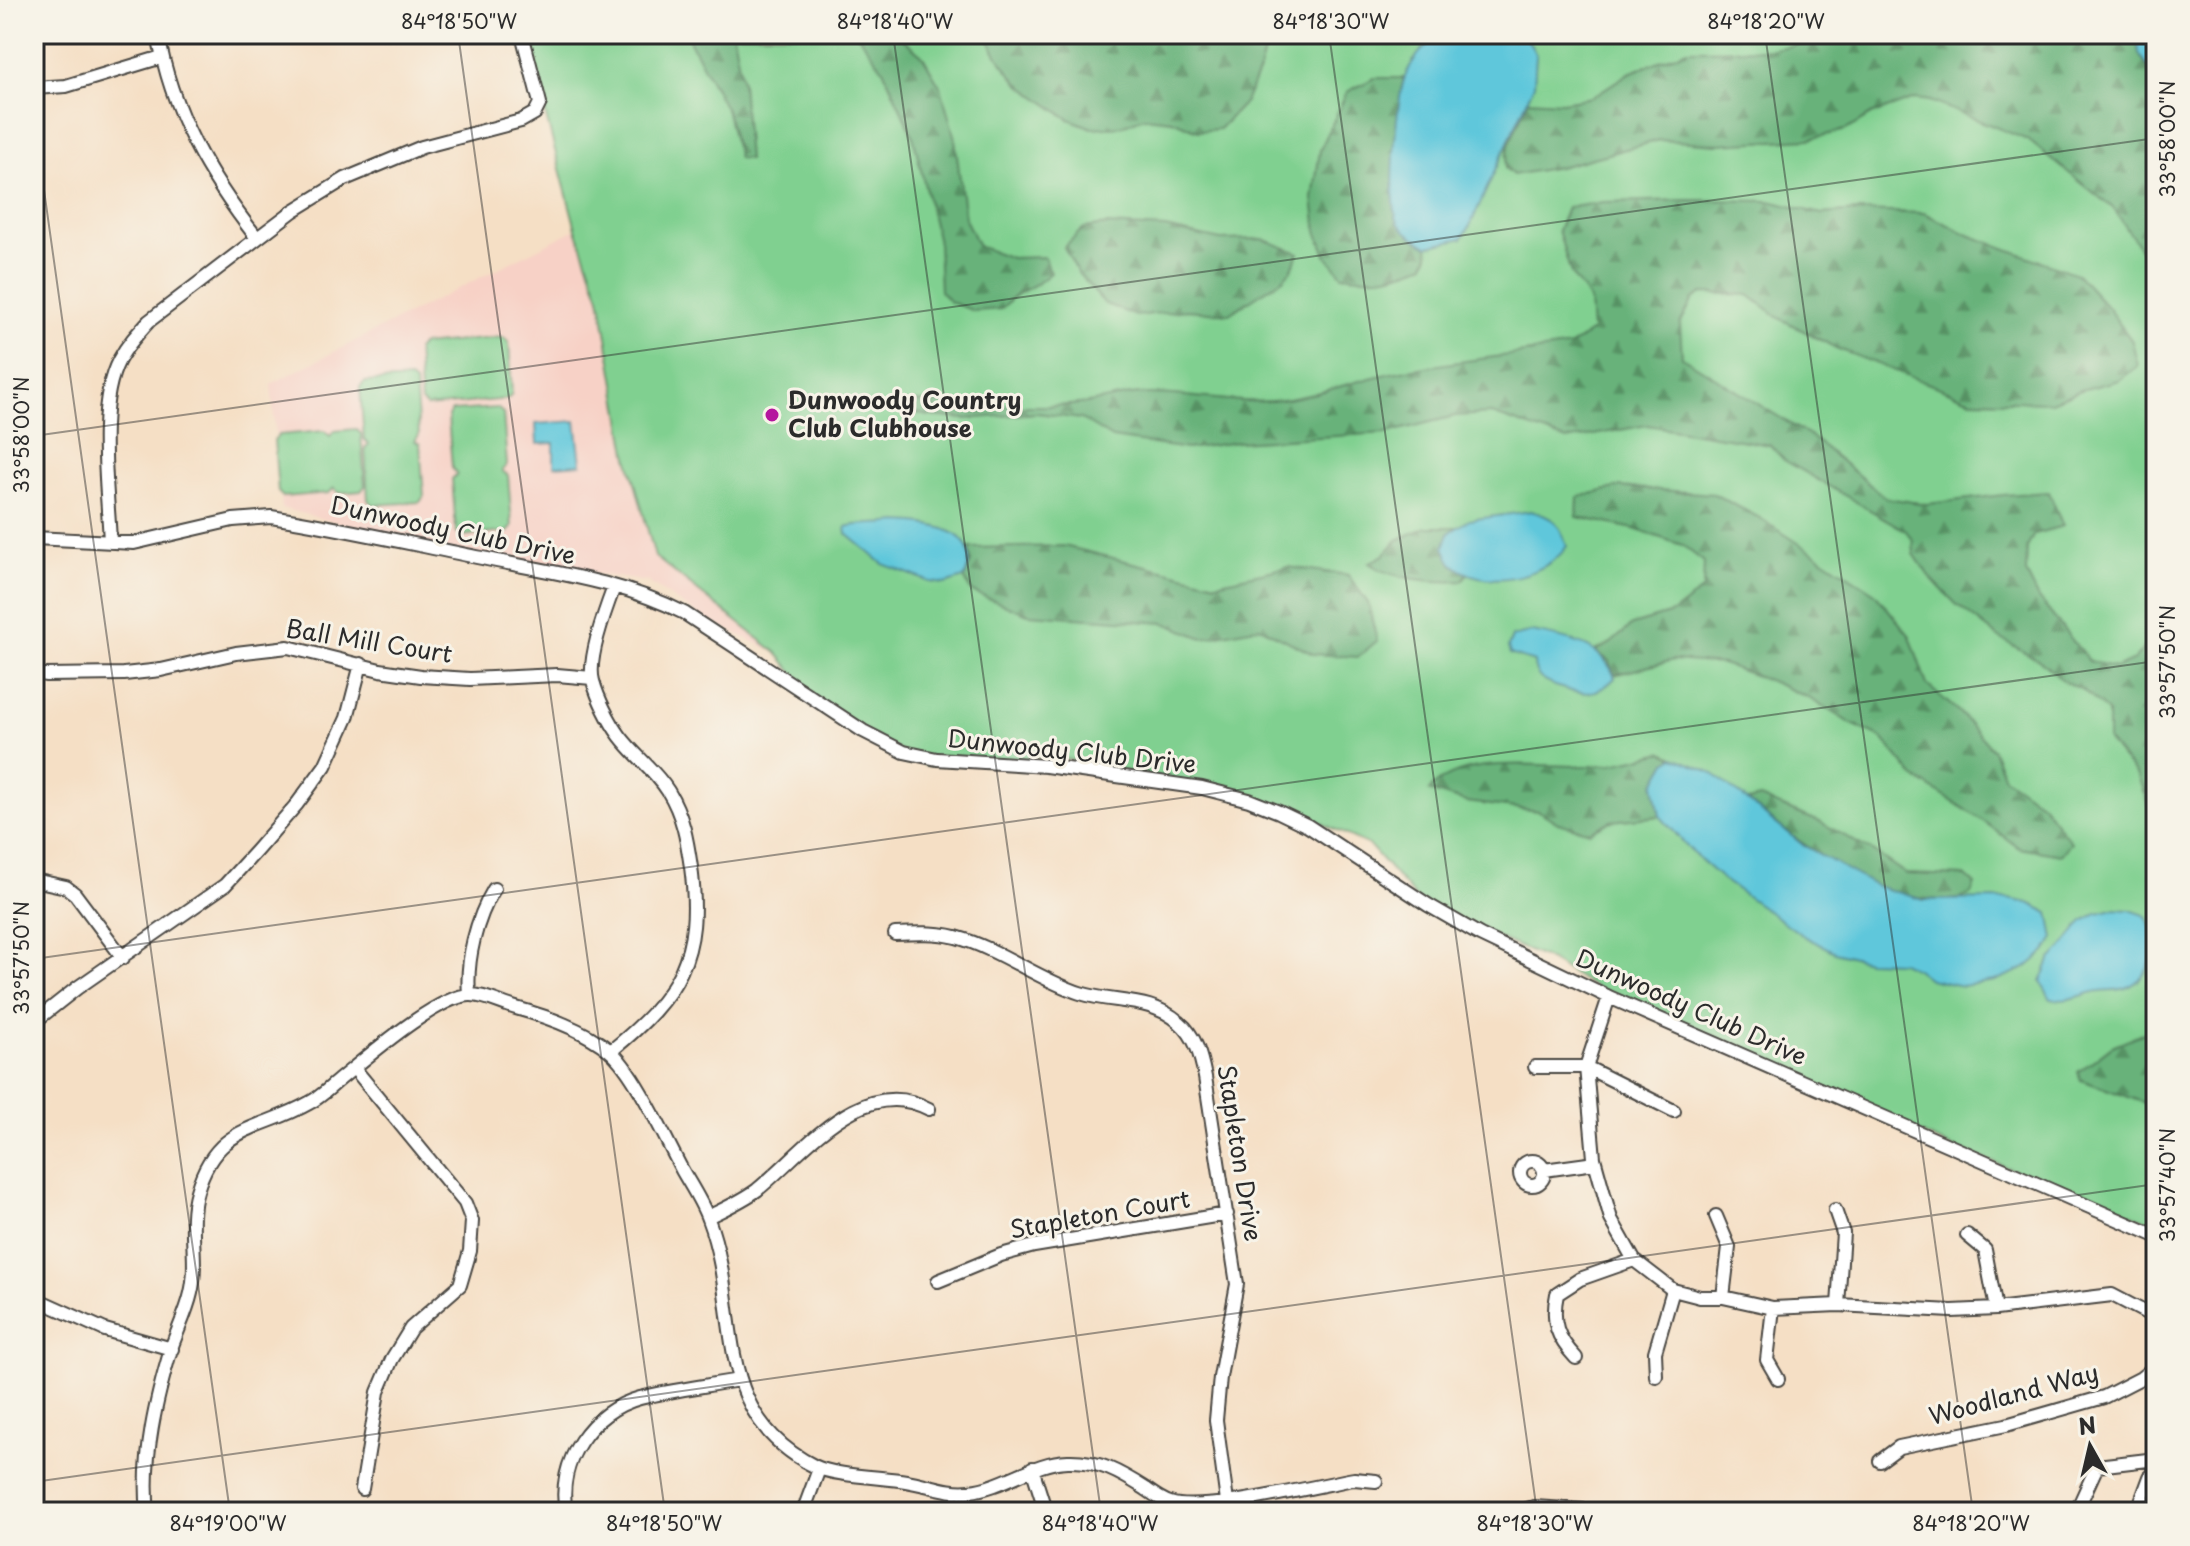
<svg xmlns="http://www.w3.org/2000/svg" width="2190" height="1546" font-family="'Playpen Sans',sans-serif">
<defs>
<pattern id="forest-firs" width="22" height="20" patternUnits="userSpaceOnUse" patternTransform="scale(2)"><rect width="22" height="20" fill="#68b27a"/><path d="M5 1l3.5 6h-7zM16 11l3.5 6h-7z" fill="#569164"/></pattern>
</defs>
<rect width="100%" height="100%" fill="#f7f3e8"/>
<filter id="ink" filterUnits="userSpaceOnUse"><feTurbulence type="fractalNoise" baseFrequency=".0125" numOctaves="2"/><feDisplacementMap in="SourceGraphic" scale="16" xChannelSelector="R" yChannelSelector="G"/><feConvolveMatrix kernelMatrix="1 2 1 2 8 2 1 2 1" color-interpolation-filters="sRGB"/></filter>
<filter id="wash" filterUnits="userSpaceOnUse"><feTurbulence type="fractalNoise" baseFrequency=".006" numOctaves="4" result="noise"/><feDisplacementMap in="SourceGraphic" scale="32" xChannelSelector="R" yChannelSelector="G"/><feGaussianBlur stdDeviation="1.8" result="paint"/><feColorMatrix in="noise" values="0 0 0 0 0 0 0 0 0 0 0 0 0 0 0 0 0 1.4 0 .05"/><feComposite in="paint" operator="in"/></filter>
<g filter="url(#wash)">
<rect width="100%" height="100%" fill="#f5dfc5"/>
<path fill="#f7d1c6" d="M576,229L600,297L627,453L655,557L777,653L705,619L648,582L428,547L282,508L271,384Z"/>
<path fill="#80d090" stroke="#567e5e" stroke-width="2" d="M524,34H2156V1226L2142,1218L1949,1146L1827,1091L1683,1022L1630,1008L1549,960L1421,904L1369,845L1282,805L1052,756L927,766L822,707L777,653L655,557L627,453L600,297L576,229Z
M503,337L509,342L512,394L508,399L427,407L421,402L417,350L422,345Z
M410,379L415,383L419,435L415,441L420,444L424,496L420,502L374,505L368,500L365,448L369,444L364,439L360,387L365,382Z
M497,408L503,413L507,465L502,471L508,475L512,527L508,532L461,536L456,531L452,479L457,474L452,468L448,416L452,411Z
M356,429L361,434L365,486L361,491L339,493L334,488L329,493L283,497L278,492L274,440L279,435L324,431L330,436L335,431Z"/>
<path fill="url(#forest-firs)" stroke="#4a6e52" stroke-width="2" d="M686,34H733L742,82L748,159L738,158L727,112Z
M857,34H897L922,55L941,88L955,139L965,219L978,246L1011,258L1044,257L1051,273L1038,283L1014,296L1001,309L974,311L950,302L940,291L938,242L913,136L883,69Z
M985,34H1269L1259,71L1245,102L1219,129L1198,131L1172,120L1144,117L1122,126L1092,128L1069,119L1019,84L1002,63Z
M1858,34H2137L2139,53L2153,76L2150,112L2156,133V255L2141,250L2114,209L2028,140L1930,101L1915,99L1873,114L1846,130L1809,139L1718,144L1660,140L1559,167L1513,175L1505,168L1508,147L1528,100L1562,102L1592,97L1629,73L1687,50L1773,49Z
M1374,78H1404L1401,91L1414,238L1428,246L1429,255L1425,264C1393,277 1377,280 1342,275L1326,255L1317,231L1313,198L1320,150L1347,92Z
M1689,200L1770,201L1822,214L1857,211L1924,213L1971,236L2077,274L2107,307L2132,341L2138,366L2119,380L2081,390L2051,402L1971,400L1836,348L1781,319L1749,295L1702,293L1693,299L1680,324L1682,357L1813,438L1886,498L1927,504L2003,495L2049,492L2063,526L2034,534L2027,548L2026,573L2039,599L2089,661L2116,668L2134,660L2156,634V827L2138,777L2108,741V712L2083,690L2065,682L2040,661L1998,637L1956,604L1929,576L1914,554L1913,540L1906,531L1784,460L1770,445L1647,425L1567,440L1492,414L1455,416L1387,433L1237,442L1187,449L1112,438L1081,419L1037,413L965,419L929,416L898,409L903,402C962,401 1021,410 1079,404C1102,402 1122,394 1145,394C1188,393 1229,404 1272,401C1317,397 1359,378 1402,371C1458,361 1515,355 1570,346L1592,331L1590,300L1571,274L1558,230L1567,208L1603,202Z
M1108,225L1165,228L1221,240L1263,239L1299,253L1292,269L1283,279L1229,314L1187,310L1136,316L1105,304L1078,273L1064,247L1084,228Z
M1619,487L1714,494L1760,518L1875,593L1910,636L1927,685L1959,712L1993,750L2004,777L2042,804L2071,842L2061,855L2019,848L1983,821L1914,777L1882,738L1850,723L1807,697L1768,680L1722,664L1674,660L1614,675L1609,661L1595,651L1610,644L1632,625L1672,613L1703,589L1704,562L1682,545L1634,529L1577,517L1578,497Z
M1426,527H1459L1449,533L1452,564L1468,573L1462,581C1436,583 1390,579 1369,563L1384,555L1397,540Z
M1064,546L1216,583L1288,567L1348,575L1368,603L1377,641L1358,657L1313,654L1260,627L1203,638L1165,623L1028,614L972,592L964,578L971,562L969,548Z
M1663,752L1674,757L1667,762L1654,785L1660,816L1611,821L1590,832L1558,823L1539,811L1466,802L1429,791C1461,753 1539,767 1583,766C1611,766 1636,759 1663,752Z
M1760,798L1820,822L1877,854L1906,874L1966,876L1975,884L1971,894C1961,900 1953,900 1942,900C1867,900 1804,845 1748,801Z
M2156,1028V1107L2081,1080L2078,1072L2112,1046Z"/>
<path fill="#5fc7db" stroke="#457983" stroke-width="2" d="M1440,34H1522L1527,38L1536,55L1534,85L1469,228L1462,238L1428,246C1418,240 1406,234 1399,224C1387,208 1396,97 1405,77C1412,59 1425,45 1440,34Z
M2137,34H2156V78L2139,53Z
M576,421L581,464L554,466V443L537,444L536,424Z
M1531,511C1555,518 1559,522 1567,546C1547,577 1482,592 1453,564C1449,561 1447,553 1444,547L1449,533L1469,520Z
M898,522C933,523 986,531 964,578L945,584L930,582L883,564L847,534L846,527C863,522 881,525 898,522Z
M1532,632C1566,639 1602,642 1615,678C1597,697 1580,695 1558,687C1545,682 1534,678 1534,662L1510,654L1508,647L1512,637Z
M1674,757L1711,772L1803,845L1876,886L1924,900L2008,899L2029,903L2049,913L2054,938L2045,952L2026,968L1995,981L1962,986L1929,979L1916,969L1901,962L1867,961L1835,952L1805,937L1722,879L1697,857L1660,816L1654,785L1667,762Z
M2113,909L2130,910L2145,915C2159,937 2156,972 2130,986C2119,992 2106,989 2094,992C2078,996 2067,1002 2051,999L2041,982L2050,960L2062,948L2082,922L2097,913Z"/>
</g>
<g filter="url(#ink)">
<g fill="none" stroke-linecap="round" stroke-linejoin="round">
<g stroke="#494642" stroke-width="16">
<path id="minor" d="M158,34C171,112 209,177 257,238
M34,88L66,86L162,57
M34,538L134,543L233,520L271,517C342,528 412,544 482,558C550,572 622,581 684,613L863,731L904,752L937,759L1046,766L1202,788L1249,800L1279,812L1308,826L1428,905L1480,935L1609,997L2156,1236
M110,542C108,491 95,405 119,360C127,345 138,333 149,321L293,211L345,179L422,147L521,121L535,113L540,103L522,34
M45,675L124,674L161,670L236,653L288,647L380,670L421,676L470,679L557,675L592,678
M34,880L66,887L75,894L123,958
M895,934C915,933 936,932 956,937C1000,949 1037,979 1080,993C1115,1004 1150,997 1179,1022C1196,1036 1201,1057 1205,1077L1237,1284L1220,1377L1216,1420L1227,1502
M469,994C466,960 476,919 494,889
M1609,997L1586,1067L1594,1158L1611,1219L1634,1260L1673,1290L1700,1297H1723L1773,1308L1838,1305L1952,1311L1996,1309L2112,1295L2156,1318
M34,1022L77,988L225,885L256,851L297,804L325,766L347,718L361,664
M611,1051C679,996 703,956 691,867C687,840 683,815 668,791C655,770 635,756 620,736C609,721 598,699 593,681C587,660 606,608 614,587
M1535,1067H1586L1674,1111
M354,1068L465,1203L472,1221L470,1251L460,1285L411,1328L392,1359L378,1392L362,1489
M1520 1173a12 12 0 1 1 24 0a12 12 0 1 1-24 0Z
M1544,1170L1595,1163
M1835,1210L1843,1233L1838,1305
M1716,1216L1729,1247L1723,1297
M708,1217C724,1209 742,1201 757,1190C805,1151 861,1073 929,1109
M1967,1235L1985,1250L1996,1309
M938,1281L1001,1255L1034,1246L1227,1214
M34,1298L105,1330L172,1349
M1773,1308L1767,1360L1778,1379
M1576,1358C1557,1338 1551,1322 1557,1294L1580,1279L1634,1260
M1656,1376L1655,1352L1673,1290
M1880,1461L1899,1447L2006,1425L2104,1397L2141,1378L2156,1366
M1032,1468L1046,1512
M148,1512C142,1457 156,1399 172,1346C178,1329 187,1311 191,1293C199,1260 187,1224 197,1191C216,1124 260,1131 309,1103C320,1098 329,1088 339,1080C365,1059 439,994 471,995C485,995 502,1004 516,1008C548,1017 583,1029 609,1050C634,1070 666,1140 682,1170C691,1186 702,1202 708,1219C743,1310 708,1412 814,1466C834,1476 881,1477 906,1481C927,1484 949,1494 970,1491C1005,1487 1033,1462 1068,1461C1099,1460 1121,1473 1146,1489C1153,1494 1161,1500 1170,1503C1201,1514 1316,1486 1354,1479L1376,1481
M566,1512C556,1462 591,1411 640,1398C672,1390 706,1386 738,1380
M803,1512L819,1469
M1517,1512L1534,1507L1615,1512
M2076,1512L2097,1466L2156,1459
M2137,1512L2150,1477L2156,1472"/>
</g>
<use href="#minor" stroke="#fff" stroke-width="12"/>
</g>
</g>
<path fill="none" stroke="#2b2b2b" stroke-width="2" stroke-opacity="0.45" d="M458,34L665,1512M893,34L1101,1512M1329,34L1537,1512M1765,34L1973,1512M34,119L230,1512M34,436L2156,138M34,959L2156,661M34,1482L2156,1184"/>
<circle fill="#b5179e" stroke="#f7f3e8" stroke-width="3" cx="772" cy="415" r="8"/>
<g text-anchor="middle" stroke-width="6" stroke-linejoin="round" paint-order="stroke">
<g font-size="24" font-weight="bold" fill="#2b2b2b" stroke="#f7f3e8" text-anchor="start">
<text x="788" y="409">Dunwoody Country<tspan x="788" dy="28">Club Clubhouse</tspan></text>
</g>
<g font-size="24" fill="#2b2b2b" stroke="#f7f3e8">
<text transform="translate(453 531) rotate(12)" y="8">Dunwoody Club Drive</text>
<text transform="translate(369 642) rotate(9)" y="8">Ball Mill Court</text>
<text transform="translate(1072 752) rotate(6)" y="8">Dunwoody Club Drive</text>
<text transform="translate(1691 1008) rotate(24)" y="8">Dunwoody Club Drive</text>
<text transform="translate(1239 1153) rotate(81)" y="8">Stapleton Drive</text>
<text transform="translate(1100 1215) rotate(-10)" y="8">Stapleton Court</text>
<text transform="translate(2014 1395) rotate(-15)" y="8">Woodland Way</text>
</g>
</g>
<rect width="2190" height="1546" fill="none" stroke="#f7f3e8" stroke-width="88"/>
<g transform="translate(2090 1446) rotate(352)" stroke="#f7f3e8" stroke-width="6" paint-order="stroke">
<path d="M0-6L14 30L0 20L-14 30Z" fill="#2b2b2b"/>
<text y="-12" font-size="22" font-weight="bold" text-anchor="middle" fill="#2b2b2b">N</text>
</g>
<rect x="44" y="44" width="2102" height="1458" fill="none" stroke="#2b2b2b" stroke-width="3"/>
<g font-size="20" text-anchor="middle" fill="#2b2b2b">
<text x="459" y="29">84°18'50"W</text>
<text x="895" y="29">84°18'40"W</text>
<text x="1331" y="29">84°18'30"W</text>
<text x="1766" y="29">84°18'20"W</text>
<text transform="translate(2168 139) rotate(-90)" y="7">33°58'00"N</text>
<text transform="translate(22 435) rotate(-90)" y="7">33°58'00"N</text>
<text transform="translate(2168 662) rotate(-90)" y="7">33°57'50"N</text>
<text transform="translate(22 958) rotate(-90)" y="7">33°57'50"N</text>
<text transform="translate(2168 1185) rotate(-90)" y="7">33°57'40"N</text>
<text x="228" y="1531">84°19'00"W</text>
<text x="664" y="1531">84°18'50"W</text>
<text x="1100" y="1531">84°18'40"W</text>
<text x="1535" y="1531">84°18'30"W</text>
<text x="1971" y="1531">84°18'20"W</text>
</g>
</svg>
